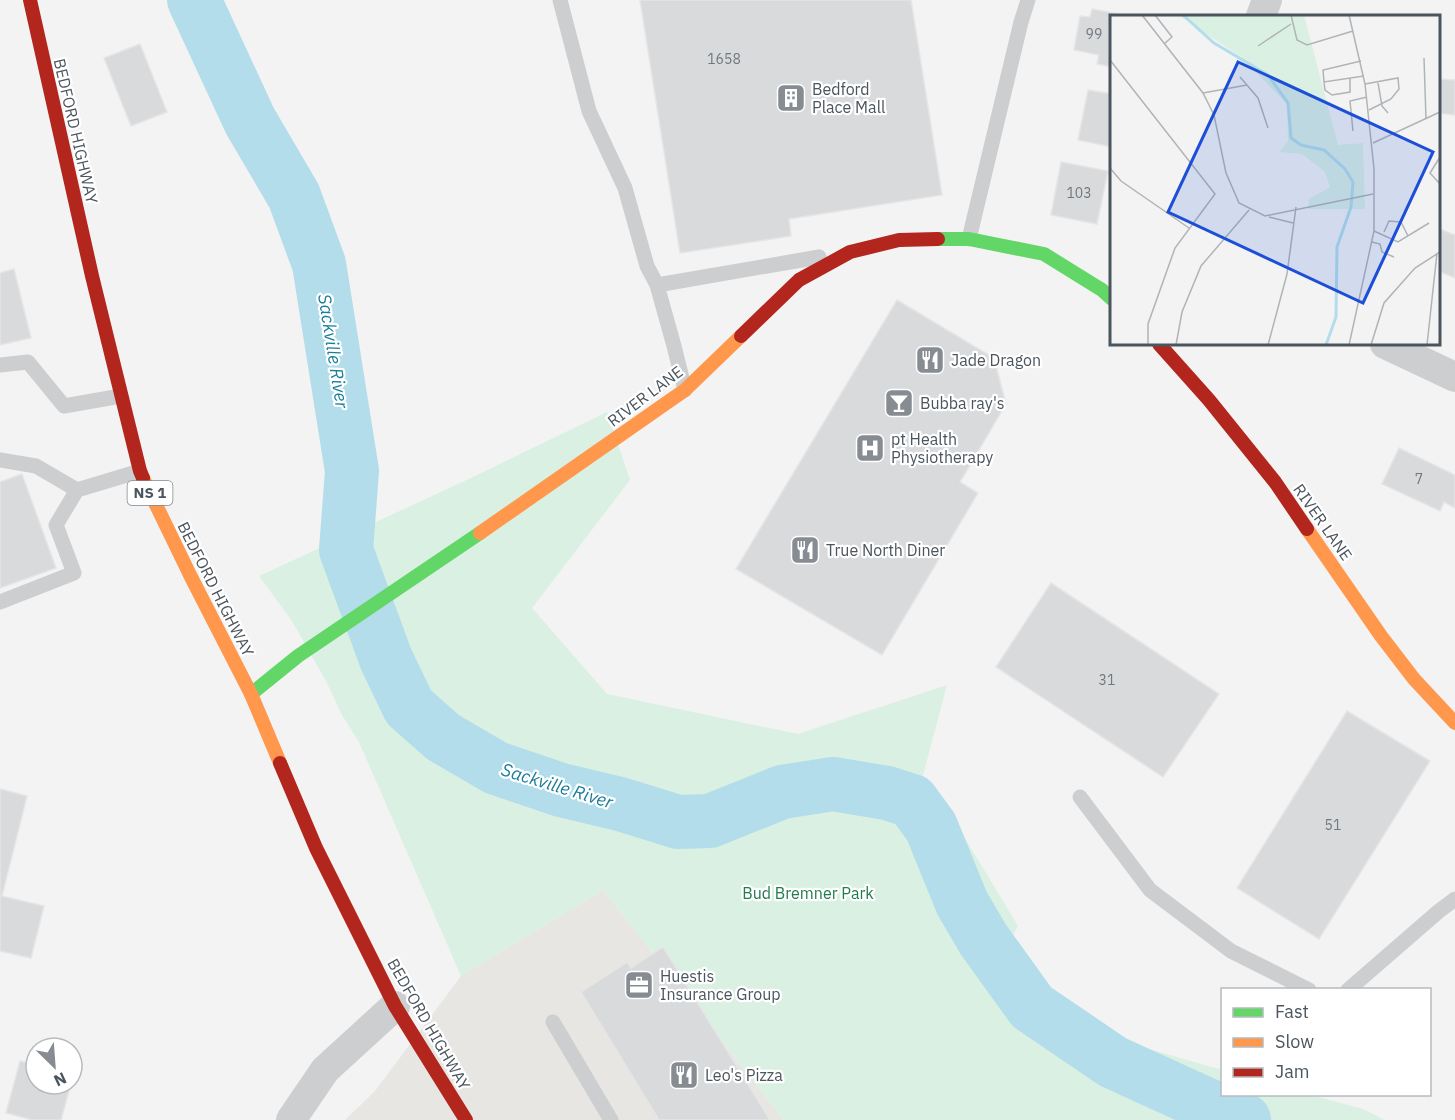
<svg xmlns="http://www.w3.org/2000/svg" width="1455" height="1120" font-family="'IBM Plex Sans',sans-serif">
<rect width="100%" height="100%" fill="#f3f3f3"/>
<path fill="#e7e6e2" d="M603,890L784,1120H345L375,1091L461,976Z"/>
<path fill="#daf0e3" d="M607,412L630,480L532,608L607,694L798,734L947,685L922,779L963,835L1018,926L997,966L1034,996L1121,1041L1222,1070V1094L1311,1095L1363,1109L1385,1120H784L603,890L461,976L359,742L342,715L326,681L292,621L259,576L471,478Z"/>
<g fill="none" stroke-linecap="round" stroke-linejoin="round">
<path stroke="#b3ddea" stroke-width="54" d="M194,0L250,121L294,196L319,264L352,471L346,550L386,659L409,707L443,737L496,768L561,790L620,804L678,822L710,821L782,792L833,784L887,793L912,801L931,827L962,903L983,939L1032,1007L1113,1062L1236,1118L1244,1120"/>
</g>
<path fill="#d9dadc" stroke="#e5e5e6" stroke-width="1.5" d="M640,0H911L942,195L789,219L791,236L680,253Z
M1092,9L1130,16H1112V67L1097,64L1099,55L1074,50L1080,16L1090,17Z
M140,44L167,112L131,126L104,58Z
M1438,79L1455,80V115L1438,113Z
M1088,90L1112,94V147L1078,140Z
M1061,162L1108,171L1097,224L1051,215Z
M1440,229L1455,235V278L1438,271V233Z
M14,269L31,338L0,345V273Z
M897,300L994,358L1006,404L960,482L978,493L882,655L736,569Z
M1399,448L1455,475V508L1444,502L1440,511L1382,484Z
M22,474L56,568L0,588V482Z
M1051,583L1219,694L1163,777L996,667Z
M1347,711L1430,761L1319,939L1237,888Z
M0,789L27,796L2,896L44,906L31,958L0,951Z
M663,947L770,1120H659L581,992L627,962L631,968Z
M20,1061L36,1065V1084H71L61,1120H32L6,1113Z"/>
<g fill="none" stroke-linecap="round" stroke-linejoin="round">
<path stroke="#cdced0" stroke-width="15" d="M560,0L589,111L625,188L647,266L657,285L674,346L685,390
M969,239L1021,22L1028,0
M657,285L819,257
M0,365L28,362L64,406L121,396
M0,460L36,466L77,490L140,471
M0,602L74,573L56,525L77,490
M1080,797L1150,890L1231,951L1309,990
M1348,990L1439,911L1455,899
M553,1022L611,1120"/>
<path stroke="#cdced0" stroke-width="30" d="M1261,16L1267,0
M1385,344L1455,377
M291,1120L325,1070L395,1006"/>
<path stroke="#63d668" stroke-width="14" d="M938,239H969L1044,254L1102,290L1112,299
M251,694L298,656L480,533"/>
<path stroke="#ff974d" stroke-width="14" d="M143,478L191,577L251,694L280,763
M1307,529L1381,636L1414,679L1455,723
M480,533L685,390L741,336"/>
<path stroke="#b3261e" stroke-width="14" d="M30,0L92,276L140,471L143,478
M741,336L799,280L850,252L899,240L938,239
M1159,344L1209,400L1275,482L1307,529
M280,763L316,848L395,1006L466,1120"/>
</g>
<defs>
<g id="building-square" transform="scale(1.5)"><rect x="-9" y="-9" width="18" height="18" rx="4" fill="#868c92" stroke="#fff"/><path d="M-4-6H4V6H1V3H-1V6H-4ZM-2.5-4.3h1.7v1.8h-1.7ZM.8-4.3h1.7v1.8H.8ZM-2.5-1h1.7V.8h-1.7ZM.8-1h1.7V.8H.8Z" fill="#fff"/></g>
<g id="restaurant-square" transform="scale(1.5)"><rect x="-9" y="-9" width="18" height="18" rx="4" fill="#868c92" stroke="#fff"/><path d="M-5-6h1v4h1v-4h1v4h1v-4h1v5L-1.5 .5V6h-2V.5L-5-1ZM5-6V6H3V1.5H1.5Q1.5-4 5-6Z" fill="#fff"/></g>
<g id="bar-square" transform="scale(1.5)"><rect x="-9" y="-9" width="18" height="18" rx="4" fill="#868c92" stroke="#fff"/><path d="M-6-5H6L.8 .8V4.5H3.5V6h-7V4.5H-.8V.8Z" fill="#fff"/></g>
<g id="hospital-square" transform="scale(1.5)"><rect x="-9" y="-9" width="18" height="18" rx="4" fill="#868c92" stroke="#fff"/><path d="M-5-5h3v3.5h4V-5h3V5h-3V1.5h-4V5h-3Z" fill="#fff"/></g>
<g id="office-square" transform="scale(1.5)"><rect x="-9" y="-9" width="18" height="18" rx="4" fill="#868c92" stroke="#fff"/><path d="M-6-3h4V-5.5h4V-3h4V5H-6ZM-1-4.5V-3h2v-1.5ZM-6 0V1H6V0Z" fill="#fff"/></g>
</defs>
<g fill-rule="evenodd">
<use href="#building-square" x="791" y="98"/>
<use href="#restaurant-square" x="930" y="360"/>
<use href="#bar-square" x="899" y="403"/>
<use href="#hospital-square" x="870" y="448"/>
<use href="#restaurant-square" x="805" y="550"/>
<use href="#office-square" x="639" y="985"/>
<use href="#restaurant-square" x="684" y="1075"/>
</g>
<g text-anchor="middle" stroke-width="4.5" stroke-linejoin="round" paint-order="stroke">
<g font-size="14" fill="#70787f">
<text x="1094" y="39">99</text>
<text x="724" y="64">1658</text>
<text x="1079" y="198">103</text>
<text x="1419" y="484">7</text>
<text x="1107" y="685">31</text>
<text x="1333" y="830">51</text>
</g>
<rect fill="#fff" stroke="#81888e" stroke-width="1.5" x="127.5" y="481" width="45" height="24" rx="4.5"/>
<g font-size="15" font-weight="bold" fill="#4b555e">
<text x="150" y="498">NS 1</text>
</g>
<g font-size="16" fill="#4b555e" stroke="#fff" text-anchor="start">
<text x="812" y="95">Bedford<tspan x="812" dy="18">Place Mall</tspan></text>
<text x="951" y="366">Jade Dragon</text>
<text x="920" y="409">Bubba ray's</text>
<text x="891" y="445">pt Health<tspan x="891" dy="18">Physiotherapy</tspan></text>
<text x="826" y="556">True North Diner</text>
<text x="660" y="982">Huestis<tspan x="660" dy="18">Insurance Group</tspan></text>
<text x="705" y="1081">Leo's Pizza</text>
</g>
<g font-size="16" fill="#4b555e" stroke="#fff">
<text transform="translate(76 131) rotate(77)" y="6">BEDFORD HIGHWAY</text>
<text transform="translate(645 396) rotate(-37)" y="6">RIVER LANE</text>
<text transform="translate(1323 522) rotate(55)" y="6">RIVER LANE</text>
<text transform="translate(216 589) rotate(63)" y="6">BEDFORD HIGHWAY</text>
<text transform="translate(429 1024) rotate(60)" y="6">BEDFORD HIGHWAY</text>
</g>
<g font-size="16" fill="#207b50" stroke="#fff">
<text x="808" y="899">Bud Bremner Park</text>
</g>
<g font-size="18" font-style="italic" fill="#197d9c" stroke="#fff">
<text transform="translate(333 351) rotate(81)" y="6">Sackville River</text>
<text transform="translate(557 786) rotate(17)" y="6">Sackville River</text>
</g>
</g>
<g transform="translate(1110 15)">
<rect width="330" height="330" fill="#f3f3f3"/>
<path d="M68,0H194L228,130L253,128L255,194H198L199,184L220,172L215,157L192,139L169,137L178,126L177,89L131,42Z" fill="#daf0e3"/>
<path fill="none" stroke="#b3ddea" stroke-width="3" d="M73,0L104,28L158,60L178,88L181,123L191,130L214,135L235,154L243,167L241,192L227,232L226,302L216,330"/>
<path fill="none" stroke="#b0b4b7" stroke-width="1.5" d="M32,0L93,78L104,100L116,158L129,188L155,201L263,179M45,0L62,22L54,29M181,0L187,25L197,30L243,16M239,0L255,69L264,154V216L239,330M148,31L181,9M314,43L316,104M0,45L105,179L65,233L38,309V330M251,46L213,55L214,67L254,61M130,62L148,83L158,113M214,67L215,75L222,80L240,77V63M268,68L272,91L278,98M255,69L288,63L289,74L281,84L259,95M93,78L137,70M243,116L240,86L257,82M263,128L330,97M330,142L320,158L330,169M0,153L11,166L79,213M159,202L183,208M264,216L288,227L319,208M274,217L279,206L291,207L298,221M262,227L270,229L272,237L284,242M66,330L72,297L91,251L139,195M158,330L177,259L186,192M261,330L274,288L305,253L330,237M317,330L327,238"/>
<path fill="#1d4ed8" fill-opacity="0.15" stroke="#1d4ed8" stroke-width="3" d="M128,47L323,137L253,288L58,197Z"/>
<rect width="330" height="330" fill="none" stroke="#4b555e" stroke-width="3"/>
</g>
<rect x="1221" y="988" width="210" height="108" fill="#ffffff" stroke="#b7bbbf" stroke-width="1.5"/>
<rect x="1233" y="1008" width="30" height="9" fill="#63d668" stroke="#b7bbbf" stroke-width="1.5"/>
<text x="1275" y="1018" font-size="18" fill="#4b555e">Fast</text>
<rect x="1233" y="1038" width="30" height="9" fill="#ff974d" stroke="#b7bbbf" stroke-width="1.5"/>
<text x="1275" y="1048" font-size="18" fill="#4b555e">Slow</text>
<rect x="1233" y="1068" width="30" height="9" fill="#b3261e" stroke="#b7bbbf" stroke-width="1.5"/>
<text x="1275" y="1078" font-size="18" fill="#4b555e">Jam</text>
<g transform="translate(54 1066) rotate(155)"><circle r="28" fill="#ffffff" stroke="#b7bbbf" stroke-width="1.5"/>
<path d="M0-4.5L10 22L0 15L-10 22Z" fill="#868c92"/>
<text y="-9" font-size="16" font-weight="bold" text-anchor="middle" fill="#4b555e">N</text>
</g>
</svg>
